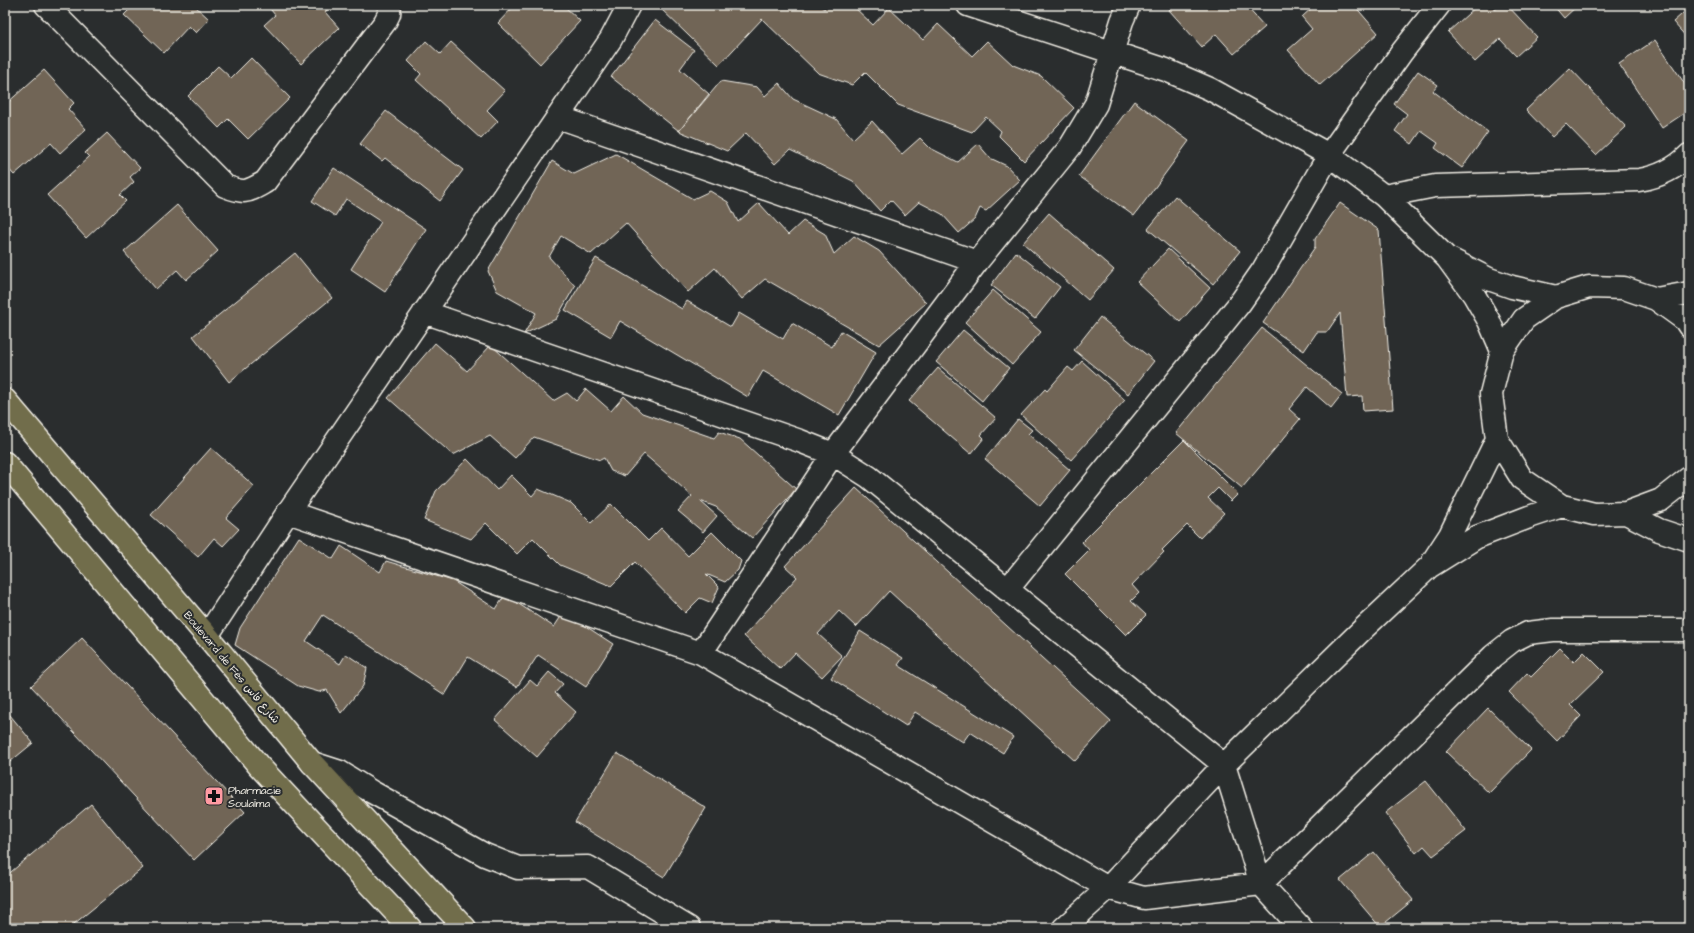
<svg xmlns="http://www.w3.org/2000/svg" width="1694" height="933" font-family="'Architects Daughter','Playpen Sans Arabic',sans-serif">
<rect width="100%" height="100%" fill="#2a2d2e"/>
<filter id="ink" filterUnits="userSpaceOnUse"><feTurbulence type="fractalNoise" baseFrequency=".025" numOctaves="2"/><feDisplacementMap in="SourceGraphic" scale="8" xChannelSelector="R" yChannelSelector="G"/><feConvolveMatrix kernelMatrix="1 2 1 2 8 2 1 2 1" color-interpolation-filters="sRGB"/></filter>
<g filter="url(#ink)">
<path fill="#716557" stroke="#f4f1e8" d="M134,5H194L209,19L196,33L189,26L164,53L124,15Z
M267,5H331L332,6L325,12L339,28L301,64L264,25L275,15Z
M515,5H563L580,21L540,64L498,23Z
M659,5H819L824,9L828,5H852L873,25L889,8L923,40L938,24L972,56L987,41L1013,65L1041,76L1074,108L1024,161L999,136L1001,131L986,117L972,132L898,105L865,72L852,85L818,73L762,19L719,65L658,6Z
M1174,5H1245L1265,27L1234,54L1216,34L1202,47L1169,10Z
M1315,5H1354L1378,33L1320,85L1288,50L1312,29L1302,17Z
M1478,5H1490L1495,10L1501,5H1507L1537,37L1516,56L1500,39L1475,62L1448,32Z
M1553,5H1578L1564,18Z
M1689,8V40L1673,22Z
M655,20L694,50L680,69L709,94L679,131L611,77Z
M1655,40L1689,90V110L1662,128L1619,64Z
M426,41L440,54L451,42L505,91L487,110L498,121L481,139L416,80L421,74L408,61Z
M251,58L290,98L248,139L228,119L219,128L188,96L218,66L231,78Z
M1570,68L1626,127L1596,155L1566,124L1552,137L1526,110Z
M44,70L74,103L68,109L86,129L60,153L51,143L14,175L5,165V105Z
M1418,71L1438,85L1433,91L1488,132L1462,168L1435,148L1438,143L1421,131L1412,144L1395,131L1407,114L1394,104Z
M721,81L757,87L765,96L779,83L793,99L836,119L853,139L872,121L902,154L920,138L930,148L958,162L978,144L990,158L1007,166L1020,180L986,211L980,208L975,219L959,233L942,214L919,202L905,215L891,200L880,211L853,181L790,150L775,164L746,133L727,151L679,131Z
M1134,101L1189,141L1134,216L1079,176Z
M386,111L463,170L440,201L385,158L382,161L360,144Z
M107,133L140,168L130,177L134,182L120,195L126,201L86,238L47,195L89,157L85,153Z
M616,154L693,199L710,191L728,202L738,222L759,203L788,235L803,221L825,234L834,254L854,236L879,251L926,303L879,345L765,279L742,299L715,268L688,292L626,223L591,254L561,236L549,257L575,286L556,319L524,334L536,313L497,291L488,271L552,161L574,174Z
M334,168L426,229L385,292L351,269L381,222L346,199L335,216L312,201Z
M1175,196L1240,251L1213,284L1148,229Z
M1340,203L1379,230L1393,409L1363,411L1362,396L1347,397L1340,313L1327,332H1317L1304,351L1263,323L1315,247V239Z
M177,205L218,251L186,280L177,270L156,289L124,252Z
M1049,213L1114,270L1088,300L1023,243Z
M1168,249L1210,288L1180,322L1137,282Z
M1016,252L1060,287L1035,319L991,285Z
M295,253L332,298L229,382L193,336Z
M596,258L682,309L687,301L731,327L739,313L783,339L792,323L832,347L841,331L876,352L839,415L763,371L748,397L620,321L611,337L565,310Z
M993,290L1041,332L1012,365L965,322Z
M1100,317L1154,361L1128,394L1074,350Z
M1262,328L1342,394L1331,408L1307,387L1289,409L1300,419L1242,488L1176,433Z
M963,330L1009,368L982,401L936,362Z
M435,343L467,371L491,345L553,401L567,393L576,401L586,389L611,411L624,396L642,413L714,438L719,432L740,439L796,489L752,538L716,507L700,501L717,516L703,532L678,511L692,496L644,454L625,476L611,471L604,458L600,460L534,437L515,458L490,436L453,455L388,398Z
M1082,361L1125,400L1071,460L1021,415L1045,389L1047,391L1068,367L1073,371Z
M938,368L996,418L981,435L984,438L971,454L909,401Z
M1018,419L1032,430L1028,434L1070,470L1040,506L985,459Z
M1184,440L1238,494L1231,501L1218,488L1208,498L1224,513L1200,538L1187,525L1162,550L1164,552L1132,585L1139,593L1131,601L1146,615L1126,635L1065,574L1089,550L1082,542Z
M211,448L254,486L226,518L239,529L223,546L214,538L198,557L151,515Z
M467,459L497,490L511,475L532,496L538,489L571,503L591,523L611,504L648,541L661,528L688,556L712,532L741,561L738,570L725,582L706,574L719,587L712,603L700,598L685,613L635,562L611,586L560,565L533,538L517,554L486,523L471,539L424,520L436,491Z
M856,488L1111,721L1075,761L889,591L856,627L839,611L818,634L842,656L822,677L795,653L780,669L744,636L797,577L785,566Z
M299,537L333,559L341,546L380,572L386,561L453,581L496,609L505,595L554,627L564,612L613,644L586,687L538,655L517,687L468,657L445,695L323,615L306,641L340,664L346,654L367,668L363,686L341,713L327,690L319,692L298,686L235,645L240,628Z
M860,631L903,658L898,665L1013,737L1003,753L970,732L963,742L915,712L906,726L831,678Z
M82,638L245,812L194,860L31,686Z
M1560,648L1574,662L1584,652L1604,672L1570,705L1581,716L1557,741L1509,692L1527,673L1531,677Z
M549,672L563,684L555,693L576,712L537,757L495,720L530,680L537,686Z
M1488,708L1531,750L1489,793L1446,752Z
M5,709L33,743L5,766Z
M617,753L706,808L664,877L575,822Z
M1426,781L1466,831L1433,856L1424,846L1416,853L1385,813Z
M91,804L143,868L69,928H5V877Z
M1374,852L1413,900L1380,927L1340,880Z
M1686,920L1689,922V928H1679Z"/>
<g fill="none" stroke-linecap="round" stroke-linejoin="round">
<g stroke="#f4f1e8" stroke-width="25">
<path id="minor" d="M46,5L225,186C245,194 247,192 265,182L385,22L389,14L390,5
M968,5L1166,70L1210,89L1329,155L1384,196L1447,258L1474,295L1489,321L1502,351
M558,117L977,262
M1384,196L1435,186L1639,180C1658,177 1675,169 1689,155
M1450,259L1489,279L1512,287L1556,297
M1656,299L1689,293
M424,312L800,441L833,454L869,477L1224,765L1261,884L1301,928
M1689,326L1685,320L1656,299L1624,288L1589,287L1556,297L1524,319L1502,351L1491,394L1497,439L1522,479L1562,506L1594,514L1626,513L1661,500L1689,478
M288,512L701,653L1108,888L1144,898L1261,884L1493,656L1512,641L1528,633L1553,630H1689
M1626,513L1659,530L1689,540
M1433,561L1450,535L1497,439
M1007,590L1240,303L1263,270L1329,155L1402,52L1439,5
M207,636L288,512L611,39L629,5
M701,653L833,454L977,262L1070,147L1096,104L1122,21L1129,5
M312,763L340,772L372,792L485,855L518,868L588,867L689,928
M1064,928L1108,888L1224,765L1363,629L1429,567L1477,537L1529,517L1562,506"/>
</g>
<g stroke="#f4f1e8" stroke-width="25">
<path id="major" d="M5,400L207,636L312,763L465,928
M5,463L259,766L410,928"/>
</g>
<use href="#minor" stroke="#2a2d2e" stroke-width="22"/>
<use href="#major" stroke="#716d4b" stroke-width="22"/>
</g>
</g>
<defs>
<g id="pharmacy-square" transform="scale(1)"><rect x="-9" y="-9" width="18" height="18" rx="4" fill="#ff9aa2" stroke="#2a2d2e"/><path d="M-2-6h4v4h4v4h-4v4h-4v-4h-4v-4h4Z" fill="#111"/></g>
</defs>
<g fill-rule="evenodd">
<use href="#pharmacy-square" x="214" y="796"/>
</g>
<g text-anchor="middle" stroke-width="4" stroke-linejoin="round" paint-order="stroke">
<g font-size="11" fill="#f4f1e8" stroke="#2a2d2e">
<text transform="translate(232 667) rotate(50)" y="4">Boulevard de Fès شارع فاس</text>
</g>
<g font-size="11" fill="#f4f1e8" stroke="#2a2d2e" text-anchor="start">
<text x="228" y="794">Pharmacie<tspan x="228" dy="13">SoulaÏma</tspan></text>
</g>
</g>
<rect width="1694" height="933" fill="none" stroke="#2a2d2e" stroke-width="20"/>
<rect x="10" y="10" width="1674" height="913" fill="none" stroke="#f4f1e8" stroke-width="1.5" filter="url(#ink)"/>
</svg>
